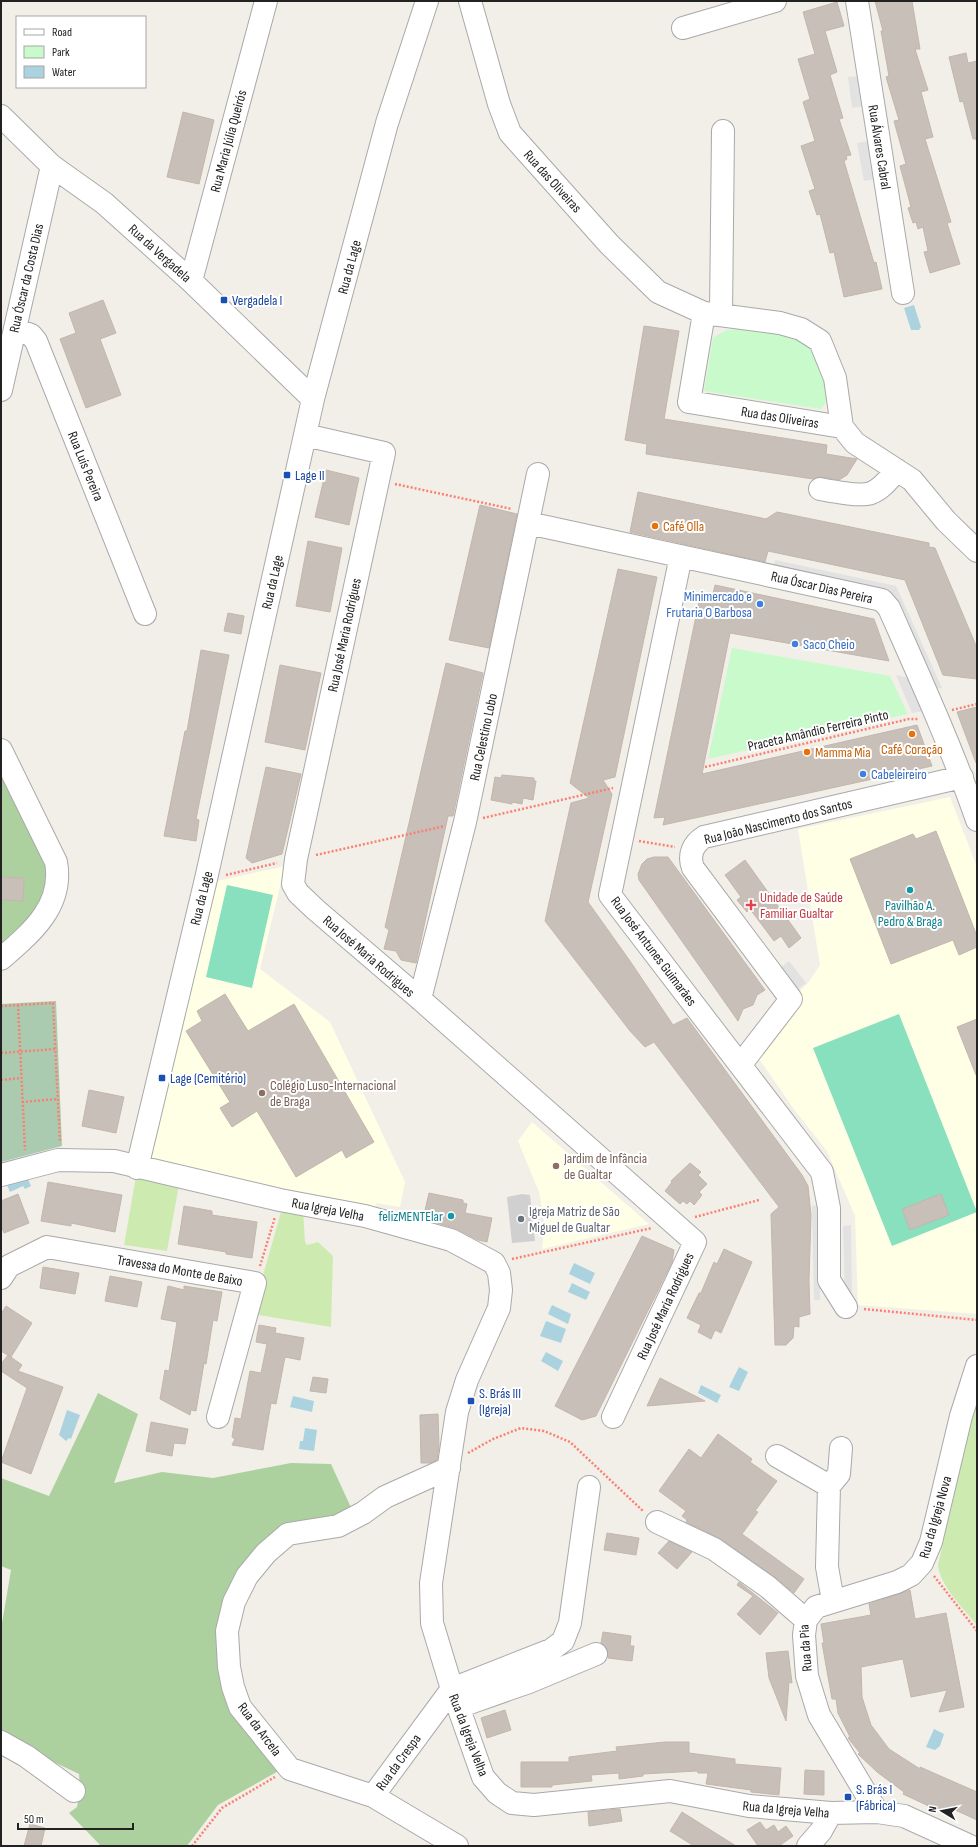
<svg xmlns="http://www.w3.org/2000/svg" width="978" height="1847" font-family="'Sofia Sans Condensed',sans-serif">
<rect width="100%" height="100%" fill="#f2efe9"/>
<path fill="#ffffe5" d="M950,797L977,867V1314L858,1305L855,1216L827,1151L796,1112L755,1053L796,995L808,983L820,965L798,829Z
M285,866L260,969L330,1022L405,1182L400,1207L376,1203L374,1213L144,1163L213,882Z
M532,1122L649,1224L542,1249L545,1226L539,1192L518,1141Z"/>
<path fill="#d0d0d0" d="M522,1194L530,1195L535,1241L512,1243L507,1197Z"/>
<path fill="#cdebb0" d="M136,1176L179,1185L167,1251L124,1245Z
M283,1205L303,1209L305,1242L307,1245L318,1242L333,1256L331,1327L252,1314Z
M977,1390V1625C964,1609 940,1586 938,1565Z"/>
<path fill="#add19e" d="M1,760L44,850L49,894L1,951Z
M98,1393L138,1414L114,1483L162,1472L213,1478L291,1463L331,1464L354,1514L326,1524L243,1573L223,1671L282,1769L218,1805L187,1846H101L69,1813L77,1807L80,1792L79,1774L1,1737V1629L11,1570L1,1566V1478L49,1496Z"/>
<path fill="#aacbaf" d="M56,1001L62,1146L1,1162V1004Z"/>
<path fill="#c8facc" d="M752,329C777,333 806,335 819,360C822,365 823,372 825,378C828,391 830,398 821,409L704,391L713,338L726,330Z
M732,648L890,676L908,714L708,759Z"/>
<path fill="#88e0be" d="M227,885L273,895L252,988L206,977Z
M899,1014L977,1212L892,1246L813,1048Z"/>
<path fill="#e2e2e2" d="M859,76L864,106L852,108L848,77Z
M869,141L875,179L864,181L857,143Z
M775,560L896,586L942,688L933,689L890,592L774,566Z
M896,675L909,678L924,711L912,713Z
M789,961L806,983L797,990L779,969Z
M819,1205L820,1300H814L812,1206Z
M851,1225L852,1301L845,1300L843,1226Z"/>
<path fill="#aad3df" d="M914,305L921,327L919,330H911L904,308Z
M27,1177L31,1186L25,1189L23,1186L10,1192L7,1185Z
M574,1263L595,1273L590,1284L569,1274Z
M572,1283L590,1292L586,1300L568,1292Z
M552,1305L571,1314L568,1324L548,1314Z
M546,1321L566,1329L561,1343L540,1336Z
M546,1352L563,1361L558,1371L541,1361Z
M739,1367L748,1372L739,1391L729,1387Z
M701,1385L721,1395L717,1403L698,1393Z
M293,1396L314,1401L312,1412L290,1407Z
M67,1410L80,1415L71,1439L69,1438L66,1441L59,1435Z
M305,1428L317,1430L314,1451L299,1449L300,1441H303Z
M934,1729L944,1734L940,1746L935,1750L926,1747Z"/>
<path fill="#c7bfb8" stroke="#c4b6ab" d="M875,1H912L920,49H915L928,90L921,92L933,137L925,139L951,222L947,223L960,264L930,273L924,252L928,251L923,227L918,229L916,222L913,223L908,208L911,207L900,166L906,164L894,121L899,120L886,77L889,76L881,31H883Z
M837,2L844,26L825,31L837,72L830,75L843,118L839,119L851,155L846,156L847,159L844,161L874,263L876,262L882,289L844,297L834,252L830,253L820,214L817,215L809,191L815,189L801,146L815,141L803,102L810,99L798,59L815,54L803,12Z
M966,53L968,63L977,61V139H973L963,101L960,102L949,57Z
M183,112L214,120L199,184L167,177Z
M103,300L116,333L100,339L121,395L86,408L60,339L76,333L69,313Z
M644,326L679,331L664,419L827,445L826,454L857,459L847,475L839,480L822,477L813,479L646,454L647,444L625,440Z
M326,470L359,478L349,525L315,517Z
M638,492L766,519L777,512L929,543V547L935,548L977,648V679L943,675L905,580L768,551L765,562L630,532Z
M480,505L517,514L489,648L449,640Z
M308,541L342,548L330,612L296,606Z
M618,569L657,577L615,777L603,780L612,794L588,902L630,961L673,1025L687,1018L802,1175L808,1186L811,1215L809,1281L810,1314L799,1317V1327L794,1326L793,1338L786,1345H775L771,1214L779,1207L654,1042L645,1047L630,1031L545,921L571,803L589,798L570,783Z
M715,585L874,619L889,661L730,633L702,774L917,725L932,766L663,825L665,817L654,818L700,597L712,598Z
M228,613L244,616L241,634L224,631Z
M201,650L229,655L196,819L199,820L196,841L164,836L185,731H187Z
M446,663L483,673L453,816H448L416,963L401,960L396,951L384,949L389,930L385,927Z
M280,665L321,673L305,750L265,742Z
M977,707V763H976L957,712Z
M266,767L301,774L282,854L252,863L246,858Z
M502,775L534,778V781H536L533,800L523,798L522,804L512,802V804L491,800L495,777L501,778Z
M936,831L977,936V947L959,955L953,940L891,964L850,859L913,834L916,839Z
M654,857H668L765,990L757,995L753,1005L743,1009L738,1021L639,880L638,874L642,864L647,859Z
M745,860L801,938L789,948L781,936L774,941L750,909L747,912L737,900L741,897L725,875Z
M1,877L24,878L23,901L1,900Z
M225,994L248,1031L294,1004L374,1142L346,1158L342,1150L296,1177L257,1111L232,1127L220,1108L230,1102L186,1031L202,1021L197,1011Z
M977,1019V1075H976L957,1027Z
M89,1090L124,1097L116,1133L82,1126Z
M690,1163L701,1172L698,1175L707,1184L699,1192L702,1195L694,1205L690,1201L687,1204L683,1201L680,1204L665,1191L672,1182L671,1181Z
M48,1182L122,1195L115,1232L71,1223V1226L41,1221Z
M429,1193L463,1200V1203L467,1204L465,1213L492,1218L487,1242L478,1240L455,1228L423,1219Z
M18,1194L29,1223L4,1233L1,1226V1201Z
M941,1194L949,1215L910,1230L902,1209Z
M184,1206L212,1211V1215L257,1222L252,1258L226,1254V1252L178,1244Z
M642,1236L674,1250L672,1262L596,1416L582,1420L555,1406Z
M724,1249L752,1262L721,1333L715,1330L711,1339L698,1332L701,1325L687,1318L699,1293H701L714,1262L717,1264Z
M43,1267L79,1273L75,1294L40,1288Z
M110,1276L142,1282L137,1307L105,1301Z
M168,1286L184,1290V1286L222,1292L217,1321L213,1320L206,1364L204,1363L196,1411L191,1410L190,1415L160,1399L165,1370L169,1371L177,1322L161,1319Z
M6,1306L32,1323L11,1357L1,1351V1314Z
M259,1325L276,1328L275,1333L304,1338L300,1360L285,1357L276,1404L271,1403L263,1450L232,1445L235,1439L232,1437L235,1418L241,1419L250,1371L261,1373L267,1344L256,1342Z
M8,1355L22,1365L18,1371L63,1387L31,1474L1,1462L27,1388L1,1371V1364Z
M313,1377L328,1379L326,1393L310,1391Z
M660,1378L705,1401L647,1406Z
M438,1414L439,1446L437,1460L430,1463H421L420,1415Z
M151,1422L188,1429L185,1444L174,1443L172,1456L146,1451Z
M718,1434L752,1459L750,1462L777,1481L755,1511L758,1512L742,1534L804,1579L794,1593L775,1577L721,1539L686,1522L687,1520L682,1516L686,1511L659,1491L689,1449L701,1458Z
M607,1533L639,1538L636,1555L604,1550Z
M669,1541L692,1552L677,1569L658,1553Z
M739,1582L778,1613L760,1635L737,1614L753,1596L737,1585Z
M910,1590L915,1619L946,1613L964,1707L939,1712L947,1690L911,1697L903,1659L861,1667L862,1697L871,1725L889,1749L920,1769V1767L977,1792V1820L953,1809L950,1816L903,1794L904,1792L877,1772L858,1754L860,1753L848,1738L850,1737L838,1713L836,1699H832L822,1643H824L821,1624L871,1615L869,1604Z
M603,1632L631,1636L630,1646H634L632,1661L608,1658L607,1649L601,1643Z
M788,1651L792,1683L789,1682L786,1721L769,1678L766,1653Z
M505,1710L511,1730L487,1738L481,1718Z
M665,1742H689V1753L735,1759V1764L781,1768L779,1795L751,1792V1790L706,1784L708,1773H698L697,1771L643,1774V1776L619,1779V1773L591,1775L592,1781L552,1785V1787H521V1762H569V1757L617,1751L616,1747Z
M805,1770L824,1771V1795L804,1794Z
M620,1809L622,1821L589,1826L588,1812Z
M682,1812L736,1846H694L670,1831Z
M760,1822L766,1830L774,1825L778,1832L786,1826L793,1836L779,1846H758L747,1830Z
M30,1824L45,1828L41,1846H24Z"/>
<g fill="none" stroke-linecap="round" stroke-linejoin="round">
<g stroke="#a9a9a9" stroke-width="24">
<path id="minor" d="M470,1L499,104L510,133L609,244L658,292L704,313L780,323L801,329L820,341L835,378L842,427L855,443L912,480L946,521L977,551
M857,1L903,293
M683,28L775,1
M1,116L52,166L104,203L191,281L313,399
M191,281L266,1
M704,313L689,402L842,427
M721,315L723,131
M15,329L31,335L36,341L145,614
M1,390L52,166
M305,435L384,453L296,859L293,884L298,893L316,910L420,999L695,1242L613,1417
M820,489C831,491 861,497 871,493C882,489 889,479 897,470
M528,523L882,600L889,608C920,678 952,748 977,820
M681,556L610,895L822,1172L829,1208V1280L846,1307
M1,750L56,862C64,906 31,933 1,959
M420,999L465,822L538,474
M741,1064L791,999L693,868C688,855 693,844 704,837L962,777
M137,1168L206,879L313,399L387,123L427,1
M1,1175L58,1160L114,1161L280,1200L365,1216L451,1240L494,1263L499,1273L501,1290L499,1308L467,1380L457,1412L431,1583L432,1623L452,1689L483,1777L497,1793L512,1803L534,1805L670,1791L749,1806L831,1813L877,1812L904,1816L970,1846
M1,1278L9,1266L47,1247L255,1283L218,1417
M777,1456L829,1486L827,1567L833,1601
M829,1486L839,1474L841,1448
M657,1522L714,1549L768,1587L806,1620
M806,1620L816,1607L897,1582L911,1575L922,1563L931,1542L961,1416L977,1366
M806,1620L804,1635L807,1676L819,1715L877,1812
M458,1707L529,1682L596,1654
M1,1742L26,1756L74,1791
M373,1796L290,1769L240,1707L233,1687L229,1667L227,1631L234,1602L247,1576L266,1553L288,1534L338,1526L363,1513L385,1497L449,1468
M457,1846L373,1796L452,1689L551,1650L563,1641L570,1623L589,1487
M808,1846L821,1831L831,1813"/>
</g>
<path stroke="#fa8072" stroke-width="2.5" stroke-dasharray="2 2" stroke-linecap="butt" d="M395,484L512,509
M952,710L977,704
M705,767L909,719H919
M483,818L613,788
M639,841L675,847
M316,855L445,826
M226,875L277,863
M18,1005L25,1150
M1,1006L53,1003L60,1142
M1,1053L55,1049
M1,1080L21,1078
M22,1102L58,1099
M695,1217L759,1200
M512,1259L652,1228
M260,1266L275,1217
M864,1309L977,1320
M468,1453L493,1439L521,1428L544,1431L570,1442L643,1511
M934,1576L977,1631
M192,1846L222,1808L275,1777"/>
<use href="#minor" stroke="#fff" stroke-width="22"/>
</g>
<g fill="#1a4fb4" stroke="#fff" stroke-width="1.5">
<rect x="220" y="296" width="8" height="8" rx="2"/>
<rect x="283" y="471" width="8" height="8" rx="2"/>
<rect x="158" y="1074" width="8" height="8" rx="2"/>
<rect x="467" y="1397" width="8" height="8" rx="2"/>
<rect x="844" y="1793" width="8" height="8" rx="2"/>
</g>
<g fill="#e8710a" stroke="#fff" stroke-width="1.5">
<circle cx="655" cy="526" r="4"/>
<circle cx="912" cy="734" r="4"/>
<circle cx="807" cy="752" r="4"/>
</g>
<g fill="#3f7fe0" stroke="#fff" stroke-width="1.5">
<circle cx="760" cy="604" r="4"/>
<circle cx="795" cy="644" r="4"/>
<circle cx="863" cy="774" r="4"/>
</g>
<g fill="#0f9aa8" stroke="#fff" stroke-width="1.5">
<circle cx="910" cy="890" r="4"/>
<circle cx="451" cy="1216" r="4"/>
</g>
<path fill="#e0444e" stroke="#fff" stroke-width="1.5" d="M749 899h4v4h4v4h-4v4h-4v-4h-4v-4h4z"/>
<g fill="#8d6e63" stroke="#fff" stroke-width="1.5">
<circle cx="262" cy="1093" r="4"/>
<circle cx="556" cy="1166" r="4"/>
</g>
<circle fill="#6b7280" stroke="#fff" stroke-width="1.5" cx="521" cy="1219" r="4"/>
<g text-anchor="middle" stroke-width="4" stroke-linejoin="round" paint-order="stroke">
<g font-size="14" fill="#222" stroke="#fff">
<text transform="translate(228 141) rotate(-75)" y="5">Rua Maria Júlia Queirós</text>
<text transform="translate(880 147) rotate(81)" y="5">Rua Álvares Cabral</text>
<text transform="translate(553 181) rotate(48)" y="5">Rua das Oliveiras</text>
<text transform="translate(160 253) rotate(42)" y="5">Rua da Vergadela</text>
<text transform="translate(349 267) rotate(-75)" y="5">Rua da Lage</text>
<text transform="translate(26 278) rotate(-77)" y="5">Rua Óscar da Costa Dias</text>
<text transform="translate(780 417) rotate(9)" y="5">Rua das Oliveiras</text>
<text transform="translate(86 466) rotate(68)" y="5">Rua Luís Pereira</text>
<text transform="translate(272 582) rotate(-77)" y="5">Rua da Lage</text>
<text transform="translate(822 587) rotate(13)" y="5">Rua Óscar Dias Pereira</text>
<text transform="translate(344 635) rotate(-78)" y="5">Rua José Maria Rodrigues</text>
<text transform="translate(818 730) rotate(-13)" y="5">Praceta Amândio Ferreira Pinto</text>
<text transform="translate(483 737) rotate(-78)" y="5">Rua Celestino Lobo</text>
<text transform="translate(778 821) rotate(-14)" y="5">Rua João Nascimento dos Santos</text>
<text transform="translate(201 898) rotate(-76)" y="5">Rua da Lage</text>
<text transform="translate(654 951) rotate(53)" y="5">Rua José Antunes Guimarães</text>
<text transform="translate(369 956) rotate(41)" y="5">Rua José Maria Rodrigues</text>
<text transform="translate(328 1209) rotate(11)" y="5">Rua Igreja Velha</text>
<text transform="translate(180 1270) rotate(10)" y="5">Travessa do Monte de Baixo</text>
<text transform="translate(665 1306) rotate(-65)" y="5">Rua José Maria Rodrigues</text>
<text transform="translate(935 1517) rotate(-74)" y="5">Rua da Igreja Nova</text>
<text transform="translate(805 1648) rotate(-94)" y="5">Rua da Pia</text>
<text transform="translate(260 1729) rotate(53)" y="5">Rua da Arcela</text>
<text transform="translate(469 1735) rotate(69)" y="5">Rua da Igreja Velha</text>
<text transform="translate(398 1762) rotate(-54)" y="5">Rua da Crespa</text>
<text transform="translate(786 1809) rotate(5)" y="5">Rua da Igreja Velha</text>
</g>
<g font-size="14" fill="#164399" stroke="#fff" text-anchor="start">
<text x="232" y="305">Vergadela I</text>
<text x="295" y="480">Lage II</text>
<text x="170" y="1083">Lage (Cemitério)</text>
<text x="479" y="1398">S. Brás III<tspan x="479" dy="16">(Igreja)</tspan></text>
<text x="856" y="1794">S. Brás I<tspan x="856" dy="16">(Fábrica)</tspan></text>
</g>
<g font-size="14" fill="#c56008" stroke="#fff" text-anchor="start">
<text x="663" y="531">Café Olla</text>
<text x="912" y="754" text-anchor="middle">Café Coração</text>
<text x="815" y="757">Mamma Mia</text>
</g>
<g font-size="14" fill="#366cbe" stroke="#fff" text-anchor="start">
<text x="752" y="601" text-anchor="end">Minimercado e<tspan x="752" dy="16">Frutaria O Barbosa</tspan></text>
<text x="803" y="649">Saco Cheio</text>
<text x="871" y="779">Cabeleireiro</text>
</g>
<g font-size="14" fill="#be3a42" stroke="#fff" text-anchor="start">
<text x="760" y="902">Unidade de Saúde<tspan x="760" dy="16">Familiar Gualtar</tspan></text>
</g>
<g font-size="14" fill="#0d838f" stroke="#fff">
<text x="910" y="910">Pavilhão A.<tspan x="910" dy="16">Pedro &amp; Braga</tspan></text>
<text x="443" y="1221" text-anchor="end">felizMENTElar</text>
</g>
<g font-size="14" fill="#785e54" stroke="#fff" text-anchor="start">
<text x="270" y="1090">Colégio Luso-Internacional<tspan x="270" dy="16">de Braga</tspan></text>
<text x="564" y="1163">Jardim de Infância<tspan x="564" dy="16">de Gualtar</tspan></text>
</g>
<g font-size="14" fill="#5b616d" stroke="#fff" text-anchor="start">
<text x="529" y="1216">Igreja Matriz de São<tspan x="529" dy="16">Miguel de Gualtar</tspan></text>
</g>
</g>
<rect width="978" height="1847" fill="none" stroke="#222222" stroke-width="4"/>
<rect x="16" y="16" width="130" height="72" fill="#ffffff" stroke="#a7a7a7"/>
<rect x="24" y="29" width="20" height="6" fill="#ffffff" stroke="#a7a7a7"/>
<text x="52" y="36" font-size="12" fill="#222222">Road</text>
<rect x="24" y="46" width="20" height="12" fill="#c8facc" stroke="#a7a7a7"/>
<text x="52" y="56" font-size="12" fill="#222222">Park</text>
<rect x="24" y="66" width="20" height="12" fill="#aad3df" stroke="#a7a7a7"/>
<text x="52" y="76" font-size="12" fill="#222222">Water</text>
<g transform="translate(942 1811) rotate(280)" stroke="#ffffff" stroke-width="3" paint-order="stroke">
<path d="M0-3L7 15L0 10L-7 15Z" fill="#222222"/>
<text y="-6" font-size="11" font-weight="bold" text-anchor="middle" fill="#222222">N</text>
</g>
<path d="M18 1823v6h115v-6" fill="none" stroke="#222222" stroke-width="2"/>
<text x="24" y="1823" font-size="12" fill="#222222" stroke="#ffffff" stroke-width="3" paint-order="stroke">50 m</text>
</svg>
